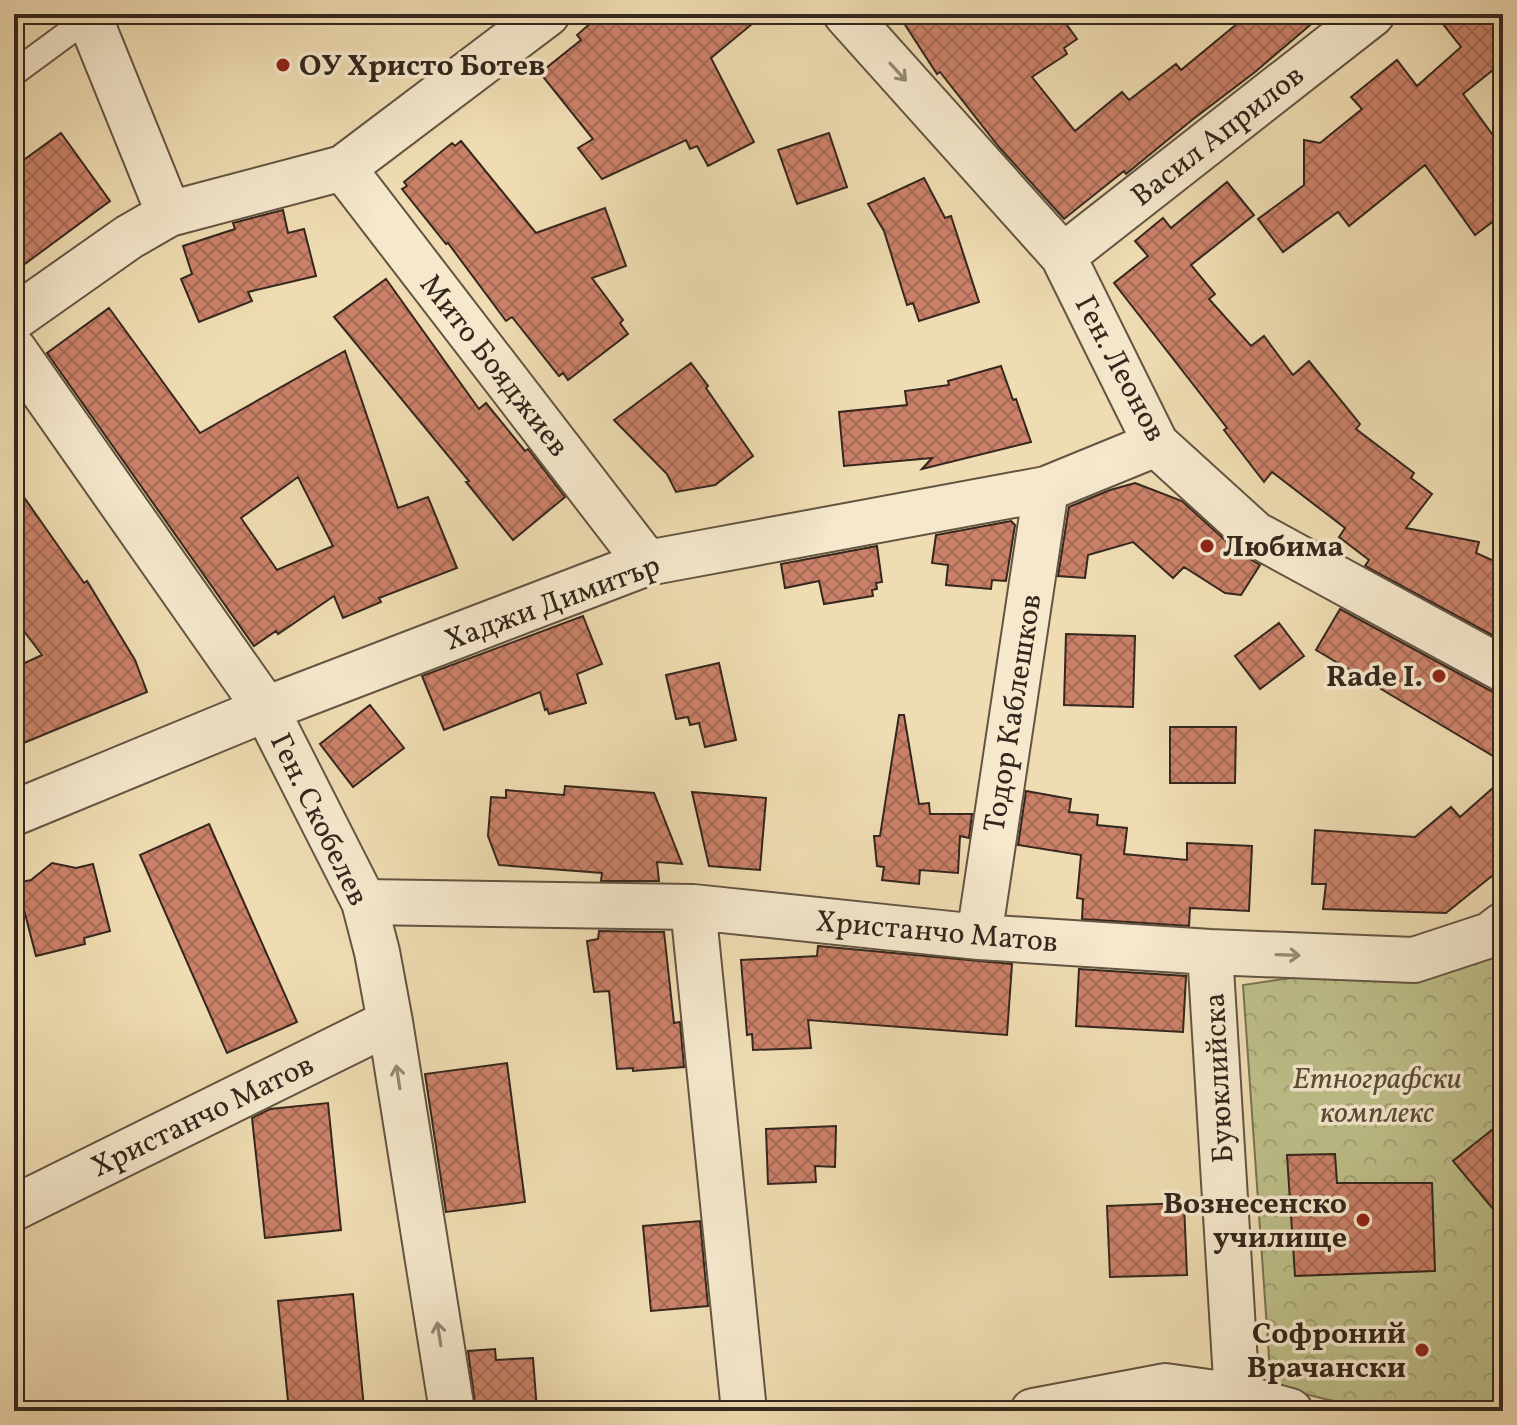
<svg xmlns="http://www.w3.org/2000/svg" width="1517" height="1425" font-family="Vollkorn,serif">
<defs>
<pattern id="park-crowns" width="20" height="18" patternUnits="userSpaceOnUse" patternTransform="scale(2)"><rect width="20" height="18" fill="#bdbf89"/><path d="M2 6a3 3 0 1 1 6 0M12 15a3 3 0 1 1 6 0" fill="none" stroke="#a3a476"/></pattern>
<pattern id="building-cross-hatch" width="8" height="8" patternUnits="userSpaceOnUse" patternTransform="scale(2)"><rect width="8" height="8" fill="#cb8169"/><path d="M0 0l8 8M0 8l8-8" fill="none" stroke="#a66a56"/></pattern>
</defs>
<rect width="100%" height="100%" fill="#efdcb2"/>
<filter id="stains"><feTurbulence type="fractalNoise" baseFrequency=".0025" numOctaves="4"/><feColorMatrix values="0 0 0 0 .2 0 0 0 0 .09 0 0 0 0 .02 0 0 0 .5 -.17"/></filter>
<radialGradient id="worn" r=".72"><stop offset=".6" stop-color="#630" stop-opacity="0"/><stop offset="1" stop-color="#630" stop-opacity=".3"/></radialGradient>
<path fill="url(#park-crowns)" stroke="#787353" stroke-width="2" d="M1503,947V1411H1375L1271,1386L1243,985Z"/>
<path fill="url(#building-cross-hatch)" stroke="#34271d" stroke-width="2" fill-rule="evenodd" d="M601,14H764L711,58L754,142L708,166L697,146L690,149L686,140L602,179L578,148L593,139L540,73L581,40L577,35Z
M898,14H1059L1077,39L1064,48L1067,54L1032,77L1075,131L1122,92L1129,100L1176,64L1181,70L1249,14H1323L1255,72L1192,120L1126,174L1124,171L1064,219L999,147L940,72L937,74Z
M1435,14H1503V62L1463,94L1503,149V214L1475,235L1425,165L1349,226L1338,212L1283,252L1258,219L1304,185V140L1320,143L1362,109L1351,97L1397,60L1417,86L1461,47Z
M61,133L110,201L14,272V167Z
M829,133L847,187L797,204L778,150Z
M461,141L536,233L605,208L626,266L592,278L623,320L620,323L628,334L568,380L563,373L559,376L512,317L506,321L448,243L446,244L402,189L407,186L404,182L452,143L455,146Z
M924,178L945,218L951,216L979,302L919,321L913,303L907,305L884,231L868,204Z
M1227,182L1254,215L1191,265L1215,294L1209,299L1251,346L1264,336L1293,375L1309,361L1360,424L1356,429L1414,473L1411,478L1432,494L1406,528L1479,542L1476,553L1503,565V641L1365,566L1369,560L1339,537L1345,528L1272,472L1264,482L1224,430L1227,428L1114,283L1148,256L1135,241L1163,218L1171,228Z
M283,210L288,233L304,229L316,276L248,292L252,301L199,322L181,279L192,274L183,246L235,229L233,223Z
M386,279L479,409L486,403L525,451L528,449L565,497L513,540L466,482L469,481L334,317Z
M109,308L200,433L345,351L398,508L428,497L457,568L379,598L381,602L343,618L334,596L278,634L276,631L254,646L47,353ZM298,477L333,546L277,570L241,518Z
M691,363L708,386L706,388L753,456L715,485L676,492L667,474L614,420Z
M1001,366L1013,400L1016,399L1031,442L922,469L932,458L844,466L839,412L907,405L905,391L949,385L948,381Z
M14,483L84,583L87,581L135,660L147,692L14,747V668L42,655L14,618Z
M1135,483L1182,501L1238,552L1260,565L1241,595L1225,593L1184,567L1173,578L1133,542L1088,555L1085,578L1058,576L1069,507L1110,490Z
M1011,521L1015,525L1006,581L992,580L991,589L946,585L948,565L932,563L936,535Z
M877,546L882,582L876,583L877,589L872,590L873,596L824,604L819,581L785,588L781,564Z
M1340,609L1491,691L1503,694V762L1316,650Z
M583,616L602,664L577,674L586,703L549,714L547,709L545,710L540,692L444,730L422,676Z
M1279,623L1304,656L1260,689L1235,656Z
M1066,634L1135,636L1133,707L1064,705Z
M719,663L736,740L705,747L699,723L690,725L688,717L676,719L666,675Z
M370,705L404,748L353,787L320,744Z
M899,715H904L919,804L929,803L930,814H972L969,838L960,836L958,873L920,870L919,884L882,880L884,867L877,866L874,836H880Z
M1170,727H1236L1235,783H1170Z
M1503,779V867L1446,913L1323,909L1326,884H1312L1315,830L1415,837L1451,807L1460,817Z
M565,786L654,793L682,864L657,862L659,881H601L602,873L499,865L488,836L491,797L506,798V790L564,795Z
M1026,791L1071,799L1069,812L1098,815L1097,825L1127,828L1124,854L1187,860V843L1252,846L1249,911L1190,908L1189,926L1082,919L1083,899L1077,898L1081,855L1018,845Z
M692,792L766,798L760,870L709,866Z
M209,824L297,1022L227,1053L140,855Z
M52,863L76,868L93,864L110,931L84,938L85,944L36,956L17,883L31,880Z
M599,931L664,932L674,1023L680,1022L684,1067L633,1071V1068L617,1069L609,991L594,992L587,941L598,939Z
M818,946L1012,964L1007,1035L808,1020L811,1048L753,1050L752,1034L747,1035L741,960L817,956Z
M1079,969L1186,976L1183,1032L1076,1026Z
M507,1063L525,1202L446,1212L425,1074Z
M328,1103L341,1230L265,1238L252,1118L270,1109Z
M1503,1121V1221L1453,1161Z
M836,1126L835,1167L815,1166L816,1182L768,1184L766,1129Z
M1335,1154L1337,1183H1432L1435,1271L1295,1276L1287,1155Z
M1184,1203L1187,1275L1110,1277L1107,1206Z
M700,1221L708,1306L651,1311L643,1226Z
M353,1294L364,1408L289,1411L278,1301Z
M495,1349L496,1360L533,1358L537,1411H476L468,1351Z"/>
<g fill="none" stroke-linecap="round" stroke-linejoin="round">
<g stroke="#635442" stroke-width="28">
<path id="lane" d="M14,73L90,17"/>
</g>
<g stroke="#635442" stroke-width="48">
<path id="street" d="M88,14L169,214
M846,14L1063,256L1156,444L1255,534L1503,669
M343,168L647,563
M1063,256L1372,14
M14,318L129,237L169,214L343,168L547,14
M14,350L266,709L364,902L377,952L390,1022L452,1411
M14,813L266,709L647,563L1046,489L1156,444
M364,902L693,907L979,937L1210,952L1414,960L1490,935L1503,925
M693,907L744,1411
M979,937L1046,489
M1210,952L1237,1396
M14,1208L390,1022
M1033,1411L1165,1386L1237,1396L1290,1411"/>
</g>
<use href="#lane" stroke="#f5e8cd" stroke-width="24"/>
<use href="#street" stroke="#f5e8cd" stroke-width="44"/>
</g>
<defs><path id="oneway-shaft" d="M-6 0H5M1.5-3L5.5 0L1.5 3" fill="none" stroke-width="1.6" stroke-linecap="round" stroke-linejoin="round" transform="scale(2)"/></defs>
<g stroke="#948875">
<use href="#oneway-shaft" transform="translate(898 72) rotate(48)"/>
<use href="#oneway-shaft" transform="translate(1288 955) rotate(2)"/>
<use href="#oneway-shaft" transform="translate(398 1077) rotate(-99)"/>
<use href="#oneway-shaft" transform="translate(439 1334) rotate(-99)"/>
</g>
<g fill="#8f2418" stroke="#f5e8cd" stroke-width="3">
<circle cx="283" cy="65" r="8"/>
<circle cx="1207" cy="546" r="8"/>
<circle cx="1439" cy="676" r="8"/>
<circle cx="1363" cy="1220" r="8"/>
<circle cx="1422" cy="1350" r="8"/>
</g>
<g text-anchor="middle" stroke-width="7" stroke-linejoin="round" paint-order="stroke">
<g font-size="30" font-weight="bold" fill="#34271d" stroke="#f5e8cd" text-anchor="end">
<text x="299" y="75" text-anchor="start">ОУ Христо Ботев</text>
<text x="1223" y="556" text-anchor="start">Любима</text>
<text x="1423" y="686">Rade I.</text>
<text x="1347" y="1213">Вознесенско<tspan x="1347" dy="34">училище</tspan></text>
<text x="1406" y="1343">Софроний<tspan x="1406" dy="34">Врачански</tspan></text>
</g>
<g font-size="30" fill="#34271d" stroke="#f5e8cd">
<text transform="translate(1217 135) rotate(-38)" y="10">Васил Априлов</text>
<text transform="translate(495 365) rotate(52)" y="10">Мито Бояджиев</text>
<text transform="translate(1121 368) rotate(62)" y="10">Ген. Леонов</text>
<text transform="translate(552 602) rotate(-20)" y="10">Хаджи Димитър</text>
<text transform="translate(1012 713) rotate(-81)" y="10">Тодор Каблешков</text>
<text transform="translate(320 819) rotate(64)" y="10">Ген. Скобелев</text>
<text transform="translate(937 931) rotate(5)" y="10">Христанчо Матов</text>
<text transform="translate(1218 1078) rotate(-93)" y="10">Буюклийска</text>
<text transform="translate(202 1115) rotate(-26)" y="10">Христанчо Матов</text>
</g>
<g font-size="30" font-style="italic" fill="#564d38" stroke="#f5e8cd">
<text x="1377" y="1088">Етнографски<tspan x="1377" dy="34">комплекс</tspan></text>
</g>
</g>
<rect width="1517" height="1425" fill="none" stroke="#efdcb2" stroke-width="48"/>
<rect x="16" y="16" width="1485" height="1393" fill="none" stroke="#34271d" stroke-width="4"/>
<rect x="24" y="24" width="1469" height="1377" fill="none" stroke="#34271d" stroke-width="2"/>
<rect width="100%" height="100%" filter="url(#stains)"/>
<rect width="100%" height="100%" fill="url(#worn)"/>
</svg>
